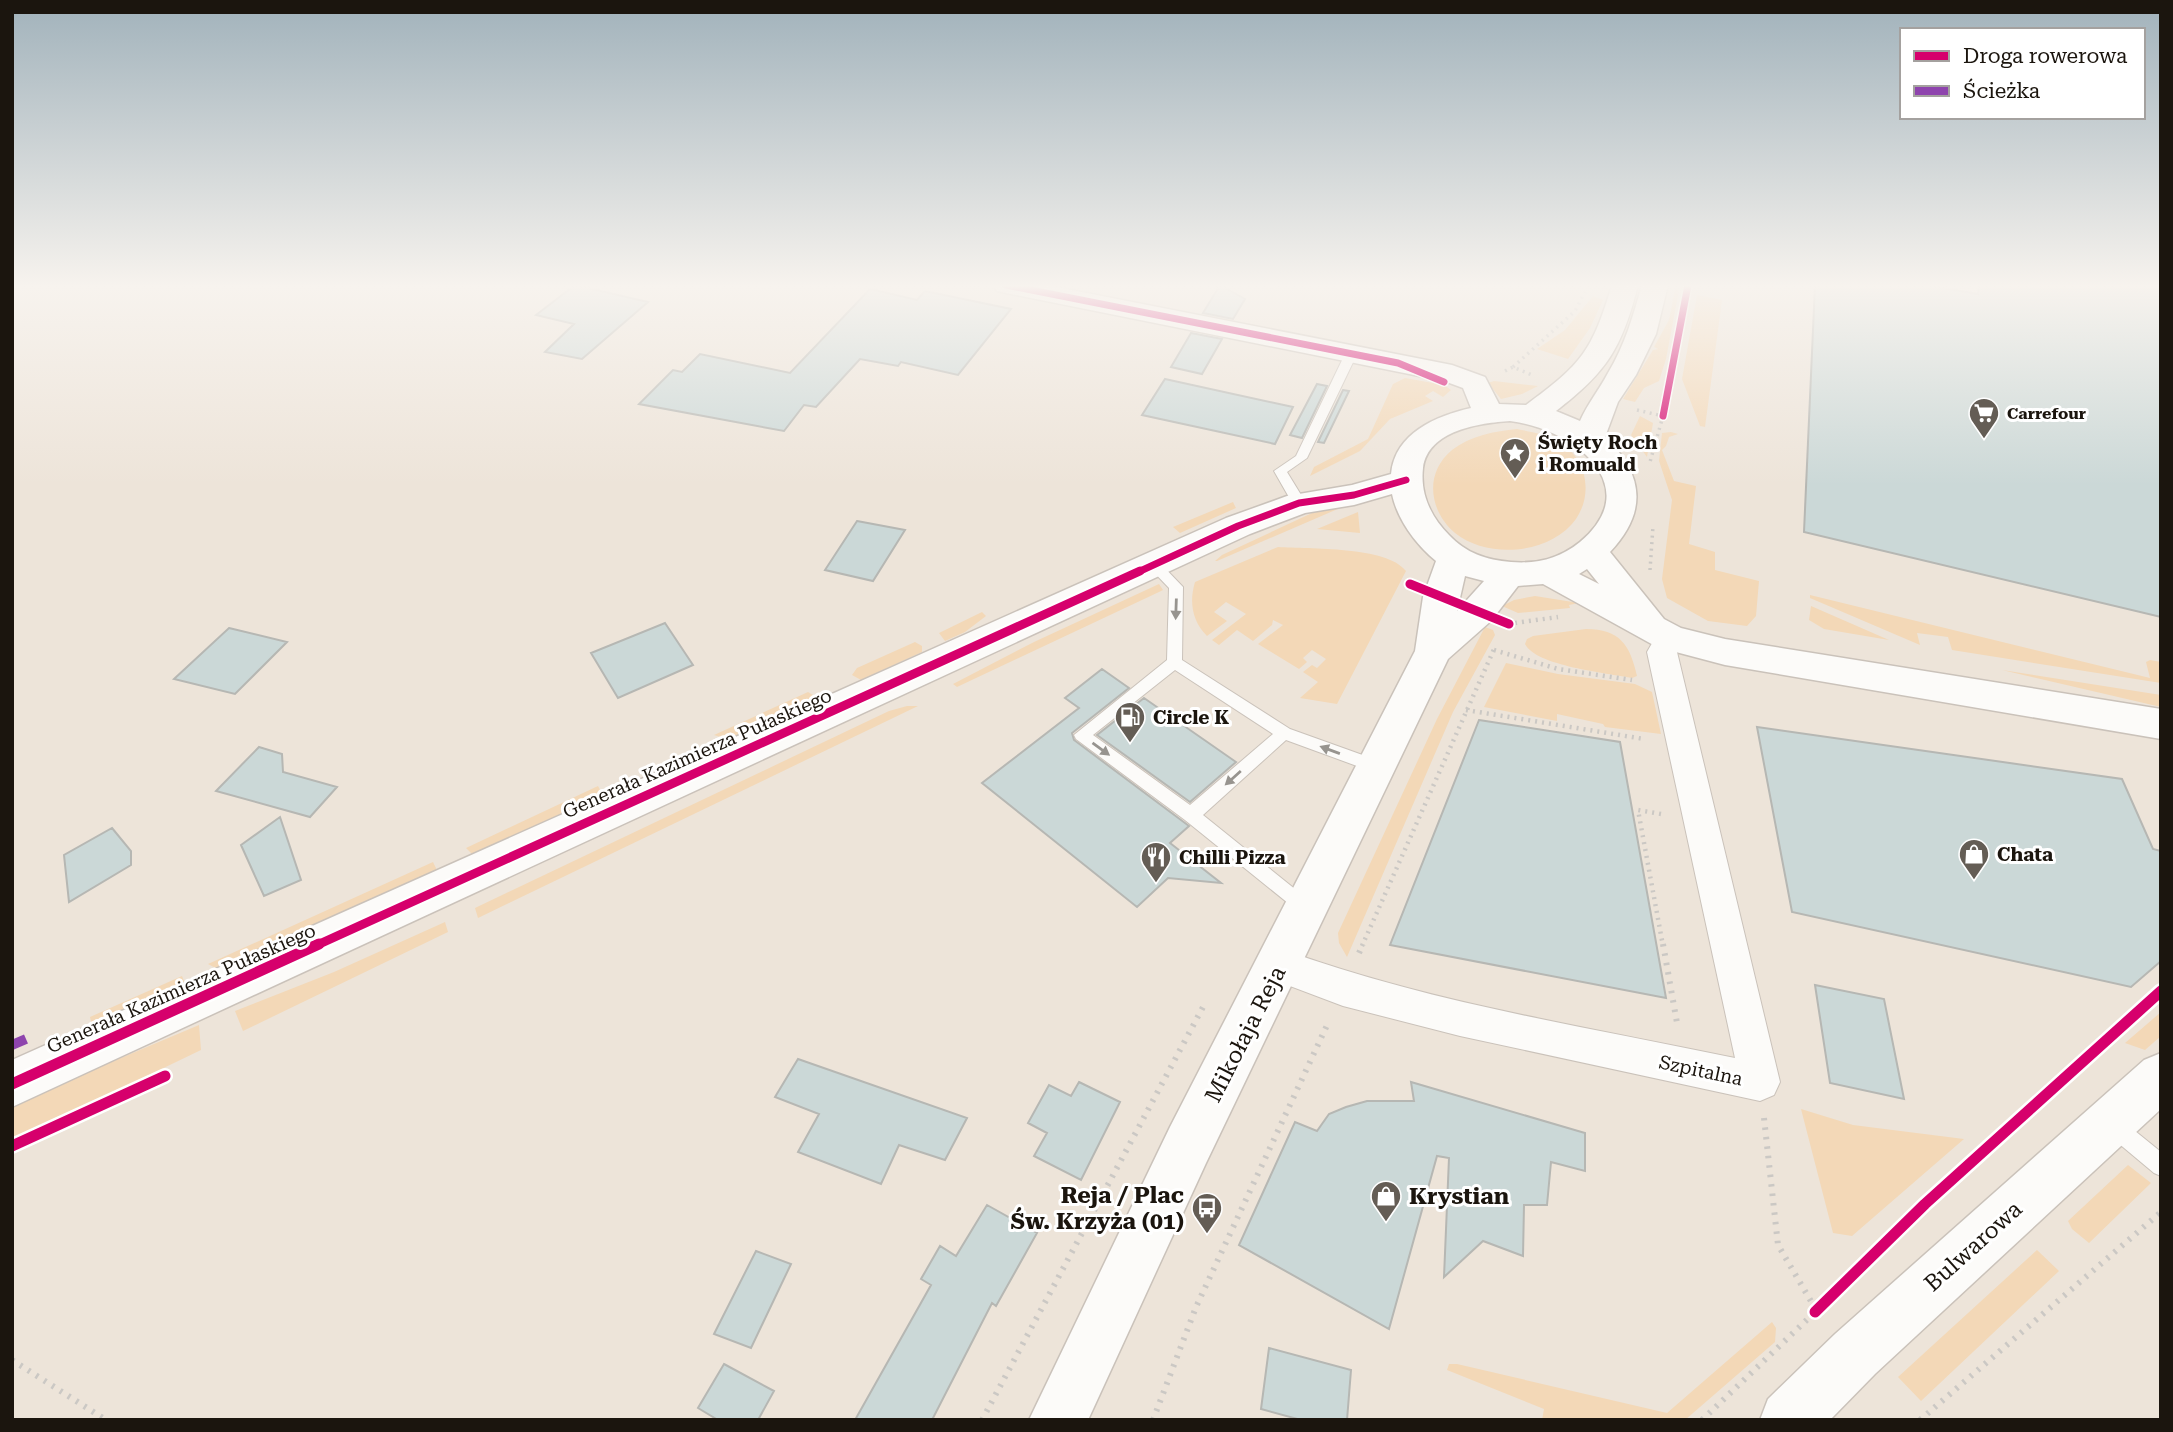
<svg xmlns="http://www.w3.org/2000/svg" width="2173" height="1432" font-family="'Roboto Serif',serif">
<rect width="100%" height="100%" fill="#ede4d9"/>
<path fill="#f3d8b7" d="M1675,289L1679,290L1666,359L1659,381L1644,388L1635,402L1623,399L1653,350L1658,349L1654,347L1669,320Z
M1697,295L1722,300L1705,427L1700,426L1682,379Z
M1593,296L1603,300L1590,328L1568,359L1537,349L1565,330Z
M1405,378L1444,385L1451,390L1443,397L1433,391L1425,396L1433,401L1390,419L1360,451L1310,476L1314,467L1368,439L1393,384Z
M1494,381L1538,386L1522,394L1501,399L1488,383Z
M1640,416L1653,423L1647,457L1631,435Z
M1517,429C1531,432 1545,434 1558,441C1586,457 1594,492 1576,519C1551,554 1489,560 1455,533C1429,511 1424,473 1452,450C1470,436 1495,431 1517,429Z
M1671,432L1678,434L1669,437L1666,446L1662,450L1674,481L1696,486L1689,544L1715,552V570L1759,581L1756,616L1747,626L1708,621L1667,598L1662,579L1672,500L1659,461L1662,433Z
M1233,502L1236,508L1180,533L1173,527Z
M1347,505L1217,561H1215L1222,555L1312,513Z
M1358,512L1360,533L1317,529Z
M1278,547C1309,549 1387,546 1406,571L1337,704L1300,698L1318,682L1303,672L1312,665L1317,668L1326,659L1312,650L1303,658L1307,662L1299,669L1258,644L1283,625L1273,620L1272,625L1253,641L1237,630L1219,645L1212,640L1246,614L1226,602L1214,612L1227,621L1207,636C1192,621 1189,602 1195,582Z
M1159,584L1163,590L1159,592L957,687L953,684L1034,642Z
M1810,595L2150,678L2146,662L2150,660L2161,662V683L1952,650L1948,637L1917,633L1920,645L1810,598Z
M1535,596L1579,603L1569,605L1570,608L1518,613L1502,606L1514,600Z
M1811,606L1889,640L1824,629L1809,620Z
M982,612L986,616L965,632L945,641L939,633Z
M1485,627L1493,630L1495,635L1453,712L1347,957L1339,943L1338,933L1437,719Z
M1586,629C1620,629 1630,645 1637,676L1632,678C1607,673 1536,666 1525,644L1527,639L1533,636Z
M915,642L922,646V652L861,680L852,675L857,668Z
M1506,663L1558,674L1635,684L1652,692L1661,734L1605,727L1603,724L1557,714V721L1484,707Z
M2002,670L2161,695V707Z
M808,692L818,698L730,740L714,735Z
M907,706H918L478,918L475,908L889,711Z
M598,786L605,799L474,856L466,848Z
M433,862L439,874L223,972L208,964Z
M445,922L448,932L243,1031L235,1011L334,972Z
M182,976L187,989L92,1026L90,1017Z
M2161,1012V1036L2145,1050L2125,1043Z
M199,1025L201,1050L12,1141V1104Z
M1801,1109L1853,1125L1964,1139L1852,1236L1833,1233Z
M2128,1165L2151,1183L2089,1243L2072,1229L2068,1221Z
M2037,1250L2059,1271L1921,1401L1898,1377Z
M1772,1322L1776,1328L1775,1342L1685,1420H1542L1544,1409L1447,1370L1449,1364H1457L1667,1413Z"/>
<path fill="#cbd8d7" stroke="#b6b7b3" stroke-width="2" d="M575,285L648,302L582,359L545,352L574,324L536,315Z
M1220,285L1245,299L1233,319L1203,313Z
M1815,285H1926L1978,294L1979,285H2161V617L1804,532Z
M870,289L917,300L925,291L1011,309L958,375L901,362L898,366L860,359L816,407L804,405L784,431L639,404L673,370L682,372L700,354L790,373Z
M1191,333L1222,339L1202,374L1171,367Z
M1165,379L1293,407L1275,444L1142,415Z
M1317,384L1327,386L1302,438L1290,435Z
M1343,390L1349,391L1324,443L1318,442Z
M857,521L905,530L873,581L825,570Z
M665,623L693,665L618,698L591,653Z
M229,628L287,642L235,694L174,679Z
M1102,669L1129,688L1072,733L1074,740L1189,826L1170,843L1221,883L1168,878L1137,907L982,783L1079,708L1065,698Z
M1144,698L1236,762L1190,802L1097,735Z
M1479,720L1620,742L1666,998L1390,945Z
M1757,727L2122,779L2153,849L2161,851V961L2131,987L1792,912Z
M259,747L282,754L283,772L337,787L310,817L216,791Z
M280,817L301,880L264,896L241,845Z
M112,828L131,851V865L69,902L64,855Z
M1815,985L1884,999L1904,1099L1830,1083Z
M798,1059L967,1118L945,1160L899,1145L881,1184L798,1152L819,1114L775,1097Z
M1079,1082L1120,1102L1081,1180L1034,1156L1047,1133L1028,1123L1049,1085L1071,1096Z
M1411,1082L1585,1133V1171L1551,1162L1547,1205H1524L1523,1256L1483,1241L1444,1277L1449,1158L1437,1156L1389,1329L1239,1245L1295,1122L1317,1131L1329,1114L1346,1107L1367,1101H1414Z
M987,1205L1037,1233L996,1306L992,1303L932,1420H855L931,1285L921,1279L940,1246L956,1256Z
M756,1251L791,1264L751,1348L714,1334Z
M1269,1348L1351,1370L1347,1420H1301L1261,1409Z
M724,1364L774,1391L758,1420H718L698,1408Z"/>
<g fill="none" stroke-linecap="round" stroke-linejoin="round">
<g stroke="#cac2ba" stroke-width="2">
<path id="service" d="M1351,351L1357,354L1307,458L1287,472L1306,503L1304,506H1294L1274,471L1296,456L1345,354Z
M1154,560L1159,562L1183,587L1182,660L1290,729L1382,762L1384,767L1382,772L1376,773L1286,740L1203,815L1311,902L1314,907L1311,912L1305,915L1299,912L1185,820L1076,739L1074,735L1167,660L1169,588L1147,565ZM1175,670L1273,734L1190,805L1093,735Z
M2112,1115L2119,1118L2161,1152V1176L2154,1173L2105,1132L2102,1125L2105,1118Z"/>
</g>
<g stroke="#cac2ba" stroke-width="2">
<path id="minor" d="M1670,627L1681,631L1685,638L1677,652L1780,1082L1774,1095L1760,1101L1460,1036L1343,1006L1266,977L1260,965L1266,953L1279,948C1425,1002 1582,1026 1735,1058L1647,652L1659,631Z"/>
</g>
<g stroke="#cac2ba" stroke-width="3">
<path id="tertiary" d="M993,285H1046L1452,365L1485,377L1499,404L1526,405C1582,364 1592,351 1612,285H1638C1622,348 1607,372 1556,411L1580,421C1588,403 1599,390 1608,373C1625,345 1633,316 1642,285H1668L1656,334L1636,375L1618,402L1605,437C1644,474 1648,512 1610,552L1664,619L1681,628L1725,639L2161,709V739L1725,665L1657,647L1543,584L1518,586L1491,621L1448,659L1206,1163L1088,1420H1029L1170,1127L1415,651L1423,597L1436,561C1416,545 1397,519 1392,494L1354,505L1305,513L1250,534L12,1107V1060L1226,518L1287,496L1352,485L1391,474C1395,433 1436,416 1471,408L1463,388L1444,381L1006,293L997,291ZM1510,421C1571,428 1648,485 1580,542C1559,559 1537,564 1511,562C1486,560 1466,553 1449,535C1431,517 1420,494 1423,468C1428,430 1480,423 1510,421ZM1587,569L1599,584L1579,574ZM1465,576L1484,581L1457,611Z"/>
</g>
<g stroke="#cac2ba" stroke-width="3">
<path id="secondary" d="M2161,1053V1109L1875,1374L1830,1420H1760L1768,1399L1835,1334L2144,1060Z"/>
</g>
<path stroke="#cbc8c4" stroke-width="3.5" stroke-dasharray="2 4.5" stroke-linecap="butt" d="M960,285L976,288
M1513,367L1575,311L1585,292
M1505,371L1513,367L1532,375
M1637,410L1663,416L1650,462
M1650,570L1653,526"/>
<path stroke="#cbc8c4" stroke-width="4.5" stroke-dasharray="2 5" stroke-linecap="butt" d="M1515,623L1558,617
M1494,650L1558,669L1632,680
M1466,710L1644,739
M1661,814L1638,810L1663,946
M1362,946L1495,647"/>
<path stroke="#cbc8c4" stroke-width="6" stroke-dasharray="2.5 7" stroke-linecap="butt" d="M1663,944L1677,1023
M1359,953L1363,944
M1764,1118L1778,1245L1822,1320
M12,1360L106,1420
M982,1420L1203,1007
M1153,1420L1196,1307L1329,1021
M1702,1420L1815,1312
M1920,1420L2161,1212"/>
<use href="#service" fill="#fcfbf9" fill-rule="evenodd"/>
<use href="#minor" fill="#fcfbf9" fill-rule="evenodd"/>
<use href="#tertiary" fill="#fcfbf9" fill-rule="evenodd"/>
<use href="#secondary" fill="#fcfbf9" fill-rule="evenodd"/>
<path stroke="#8e44ad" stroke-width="10" stroke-dasharray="18 10" stroke-linecap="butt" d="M12,1045L26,1039"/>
<g stroke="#fff" stroke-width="10">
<path id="cycleway-far2" d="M1006,285L1398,363L1444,382
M1663,416L1688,285
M1136,573L1238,526L1299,503L1354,495L1406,480"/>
</g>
<g stroke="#fff" stroke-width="13">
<path id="cycleway-far1" d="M1410,584L1509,624
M315,946L1140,571"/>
</g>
<g stroke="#fff" stroke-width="16">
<path id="cycleway" d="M12,1084L319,944
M12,1146L165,1076
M1815,1312L1925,1204L2161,991"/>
</g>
<use href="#cycleway-far2" stroke="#d6006c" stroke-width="7"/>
<use href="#cycleway-far1" stroke="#d6006c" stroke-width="9"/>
<use href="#cycleway" stroke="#d6006c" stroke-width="11"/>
</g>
<defs><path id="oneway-solid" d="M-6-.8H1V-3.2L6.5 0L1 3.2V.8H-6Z" transform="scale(1.75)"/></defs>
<g fill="#97948f">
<use href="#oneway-solid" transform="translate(1176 609) rotate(92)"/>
<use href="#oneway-solid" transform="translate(1101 749) rotate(36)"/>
<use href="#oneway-solid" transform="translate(1330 750) rotate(-160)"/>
<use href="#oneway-solid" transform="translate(1233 778) rotate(138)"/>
</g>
<linearGradient id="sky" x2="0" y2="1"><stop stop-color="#a1b2bb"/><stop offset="0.59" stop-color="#f7f3ee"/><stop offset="1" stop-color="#f7f3ee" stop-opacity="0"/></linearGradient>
<rect width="2173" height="485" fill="url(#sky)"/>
<defs>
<g id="supermarket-pin" transform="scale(1.575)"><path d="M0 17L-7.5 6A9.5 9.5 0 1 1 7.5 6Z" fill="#645d55" stroke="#fff"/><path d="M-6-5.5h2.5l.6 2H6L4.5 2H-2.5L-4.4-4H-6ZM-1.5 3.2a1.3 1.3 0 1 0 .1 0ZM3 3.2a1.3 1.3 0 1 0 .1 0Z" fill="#fff"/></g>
<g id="sight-pin" transform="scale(1.575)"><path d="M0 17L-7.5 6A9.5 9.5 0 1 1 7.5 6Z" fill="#645d55" stroke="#fff"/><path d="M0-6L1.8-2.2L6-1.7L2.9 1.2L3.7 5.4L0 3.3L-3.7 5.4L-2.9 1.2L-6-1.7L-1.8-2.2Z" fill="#fff"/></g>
<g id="fuel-pin" transform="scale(1.575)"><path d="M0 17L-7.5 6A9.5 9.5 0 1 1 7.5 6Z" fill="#645d55" stroke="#fff"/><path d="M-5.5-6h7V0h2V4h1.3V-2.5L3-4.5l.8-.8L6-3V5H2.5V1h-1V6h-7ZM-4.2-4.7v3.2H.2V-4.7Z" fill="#fff"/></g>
<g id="shop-pin" transform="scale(1.575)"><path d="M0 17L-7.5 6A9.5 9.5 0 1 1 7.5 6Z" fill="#645d55" stroke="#fff"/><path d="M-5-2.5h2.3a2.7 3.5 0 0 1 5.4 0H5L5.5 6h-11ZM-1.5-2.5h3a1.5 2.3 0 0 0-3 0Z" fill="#fff"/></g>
<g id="restaurant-pin" transform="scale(1.575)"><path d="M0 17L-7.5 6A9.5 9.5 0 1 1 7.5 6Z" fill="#645d55" stroke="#fff"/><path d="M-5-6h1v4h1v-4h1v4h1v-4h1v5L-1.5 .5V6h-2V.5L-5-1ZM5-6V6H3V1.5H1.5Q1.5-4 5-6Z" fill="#fff"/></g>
<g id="bus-pin" transform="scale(1.575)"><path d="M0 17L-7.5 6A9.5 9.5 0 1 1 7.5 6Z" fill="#645d55" stroke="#fff"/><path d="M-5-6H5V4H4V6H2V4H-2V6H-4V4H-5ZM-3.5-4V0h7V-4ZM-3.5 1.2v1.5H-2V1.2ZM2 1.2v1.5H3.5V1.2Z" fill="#fff"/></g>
</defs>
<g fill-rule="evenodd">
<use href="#supermarket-pin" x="1984" y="413"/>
<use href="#sight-pin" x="1515" y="453"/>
<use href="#fuel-pin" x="1130" y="717"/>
<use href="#shop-pin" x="1974" y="854"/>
<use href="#restaurant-pin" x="1156" y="857"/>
<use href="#shop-pin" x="1386" y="1196"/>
<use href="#bus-pin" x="1207" y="1208"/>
</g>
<g text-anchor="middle" stroke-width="6" stroke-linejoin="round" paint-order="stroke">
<g font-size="16" font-weight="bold" fill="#1b150e" stroke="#fff" text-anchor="start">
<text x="2007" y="419">Carrefour</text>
</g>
<g font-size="19" font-weight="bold" fill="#1b150e" stroke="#fff" text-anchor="start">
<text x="1538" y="449">Święty Roch<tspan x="1538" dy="22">i Romuald</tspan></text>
<text x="1153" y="724">Circle K</text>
<text x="1997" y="861">Chata</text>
<text x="1179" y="864">Chilli Pizza</text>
</g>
<g font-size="19" fill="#1b150e" stroke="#fff">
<text transform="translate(697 753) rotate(-24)" y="7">Generała Kazimierza Pułaskiego</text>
<text transform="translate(181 988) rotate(-24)" y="7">Generała Kazimierza Pułaskiego</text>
<text transform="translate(1701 1070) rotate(12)" y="7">Szpitalna</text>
</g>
<g font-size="23" fill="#1b150e" stroke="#fff">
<text transform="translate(1245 1034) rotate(-63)" y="8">Mikołaja Reja</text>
<text transform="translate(1973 1246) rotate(-42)" y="8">Bulwarowa</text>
</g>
<g font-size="23" font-weight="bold" fill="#1b150e" stroke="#fff" text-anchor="end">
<text x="1184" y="1203">Reja / Plac<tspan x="1184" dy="26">Św. Krzyża (01)</tspan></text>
<text x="1409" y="1204" text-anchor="start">Krystian</text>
</g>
</g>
<rect width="2173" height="1432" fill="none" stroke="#1b150e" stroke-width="28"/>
<rect x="1900" y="28" width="245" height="91" fill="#ffffff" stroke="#a4a19f" stroke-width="2"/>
<rect x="1914" y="51" width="35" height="10" fill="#d6006c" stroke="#a4a19f" stroke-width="2"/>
<text x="1963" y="63" font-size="21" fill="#1b150e">Droga rowerowa</text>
<rect x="1914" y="86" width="35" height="10" fill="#8e44ad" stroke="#a4a19f" stroke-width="2"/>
<text x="1963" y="98" font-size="21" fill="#1b150e">Ścieżka</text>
</svg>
